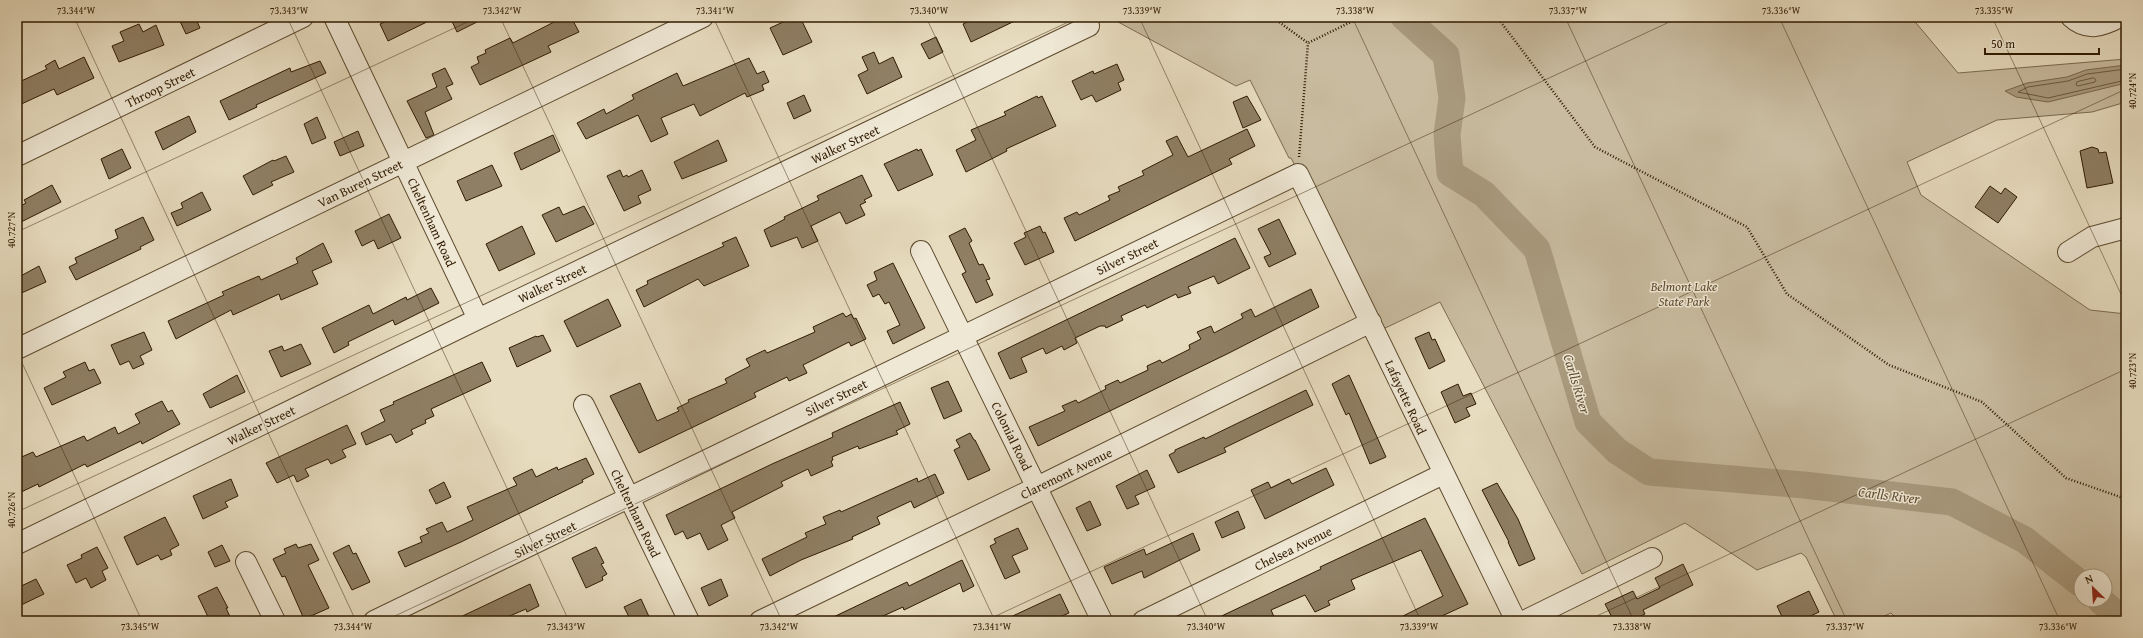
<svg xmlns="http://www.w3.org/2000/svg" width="2143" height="638" font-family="'Gentium Book Plus',serif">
<rect width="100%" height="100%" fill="#e7dcbf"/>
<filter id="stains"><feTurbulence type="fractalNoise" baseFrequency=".005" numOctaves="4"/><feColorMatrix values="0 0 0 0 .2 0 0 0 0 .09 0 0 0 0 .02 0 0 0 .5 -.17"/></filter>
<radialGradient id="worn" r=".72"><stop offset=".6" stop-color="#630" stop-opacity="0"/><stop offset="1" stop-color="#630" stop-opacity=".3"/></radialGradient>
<path fill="#c8bb9f" stroke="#7c6b50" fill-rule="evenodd" d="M1109,17H1911L1958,73L2126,59V102L2092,112L1997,120L1907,162L1921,195L2090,310L2126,314V621H1899L1891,613L1874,621H1837L1806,557L1801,553L1757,570L1685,523L1582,574L1440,302L1381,330L1291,158H1289L1250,80L1236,86ZM2081,576H2105V600H2081Z"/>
<path fill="#a99a7e" stroke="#79674c" d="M2126,65V83L2048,102L2016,97L2005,91L2027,83L2067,77L2086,70Z"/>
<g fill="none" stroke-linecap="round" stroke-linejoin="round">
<path stroke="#6c5a40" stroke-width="1" d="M2126,69L2087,74L2068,81L2028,87L2018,92L2048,98L2126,80
M2094,78L2096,80L2095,82L2078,86L2076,85L2077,82Z"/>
<path stroke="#a99a7e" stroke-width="27" d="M1404,17L1446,55L1452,98L1447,135L1450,173L1484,194L1537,249L1588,422L1617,451L1649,472L1804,485L1952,502L2025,540L2081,584
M2100,600L2124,621"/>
</g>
<path fill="#8f7f64" stroke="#301b01" d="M178,17H195L200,28L186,34Z
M396,17H437L388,41L380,24Z
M450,17H487L457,32Z
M569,17H571L579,32L548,46L551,52L480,85L471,67L479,63L477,57L486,53L485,50L510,38L513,43L558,20V22Z
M794,17H800L812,42L783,55L770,28Z
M977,17H1023L971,42L963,24Z
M139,24L143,32L156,25L164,45L119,62L112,46L124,41L120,32Z
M936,37L943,52L929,59L921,44Z
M874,52L879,64L893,57L902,77L867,94L858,75L868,70L862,57Z
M84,57L94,78L57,95L54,89L17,106V83L47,69L45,66L55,60L59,69Z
M749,58L757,74L764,71L769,82L762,85L764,90L747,97L745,93L700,116L694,104L661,118L668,134L651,142L638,115L586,139L577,123L604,109L606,114L634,99L632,95L677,73L683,86Z
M320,61L326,73L256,105L257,107L229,120L220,101L290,68L291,72Z
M1117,64L1124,80L1118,83L1121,90L1096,102L1092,95L1081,100L1072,81L1093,71L1094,74Z
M445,68L453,84L446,87L452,99L425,112L434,135L426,138L407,101L437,87L432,74Z
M804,95L811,111L794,119L787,103Z
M1037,96L1038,98L1042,96L1056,126L1006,149L1007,151L966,172L956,150L976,140L971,130L1006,115L1004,112Z
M1247,96L1261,120L1243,128L1233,102Z
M189,116L196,132L163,150L155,132Z
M317,117L326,138L312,144L304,124Z
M1247,129L1255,146L1229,159L1232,164L1075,241L1064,218L1077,212L1079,215L1110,200L1108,196L1120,191L1118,187L1144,175L1142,171L1173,155L1166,141L1177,136L1188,157Z
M358,131L364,146L340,156L334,142Z
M553,135L560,151L521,170L514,153Z
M718,140L727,161L682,179L674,162Z
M2092,147L2098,149L2099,153L2106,152L2113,183L2087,188L2080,151Z
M122,149L131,168L109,179L101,159Z
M917,149L918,151L921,149L933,175L898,191L884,164Z
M286,156L294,172L271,182L273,185L253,195L243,176L273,160L274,161Z
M492,165L502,186L466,201L457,181Z
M620,170L623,177L627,175L628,177L642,170L651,190L638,196L641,203L624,211L607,176Z
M862,175L872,196L864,200L866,202L860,205L865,215L846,224L840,212L811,226L818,241L802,248L797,237L771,247L764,230L785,219L784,217L819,200L817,196Z
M52,185L61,202L17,224V208L26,203L24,200Z
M1990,186L2001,194L2005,188L2017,197L1998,223L1975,207Z
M202,192L211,210L177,226L171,213L183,208L181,203Z
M584,206L594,224L556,242L542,215L559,207L563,215Z
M389,214L401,238L378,249L374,240L362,246L355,231Z
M143,217L154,240L140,247L141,249L76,280L69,267L77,263L75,258L118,238L115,230Z
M1279,219L1296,254L1269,267L1264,257L1271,254L1258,229Z
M522,226L535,254L499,271L486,244Z
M1040,226L1043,233L1045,232L1054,252L1025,265L1014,243L1026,237L1024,233Z
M965,228L972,241L969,243L979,265L983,264L990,279L986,280L993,295L976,303L962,274L966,272L949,236Z
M736,237L749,266L704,286L698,279L644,307L636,290L648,284L647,281L724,246L722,243Z
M1235,238L1250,268L1218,284L1214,276L1188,287L1191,293L1178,298L1176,294L1147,308L1145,305L1121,316L1123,320L1106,328L1105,326H1100L1075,338L1077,343L1064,350L1062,346L1046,354L1043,348L1021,358L1027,372L1010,379L998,353Z
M323,243L332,262L312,271L318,284L281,300L279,294L233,315L231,310L176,339L168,321L224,295L222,292L240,284L259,276L261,280L298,263L296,258Z
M893,263L925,328L893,344L887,331L900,325L889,302L885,304L879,294L873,297L867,285L877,280L874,272Z
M39,266L46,282L17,295V278Z
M431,288L439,303L395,325L393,320L352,340L348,342L349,345L334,353L322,328L369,305L373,314L406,297L407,300Z
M1311,289L1319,307L1229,353L1038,446L1029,427L1065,411L1062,406L1076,400L1078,403L1106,389L1105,386L1118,380L1120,383L1148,370L1147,366L1160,360L1162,363L1190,349L1189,345L1201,339L1197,332L1211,326L1214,333L1243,318L1241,314L1251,309L1255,317Z
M608,299L621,326L577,347L564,321Z
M843,313L846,317L851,314L854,319L856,318L866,339L851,346L849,342L803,365L807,373L789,381L787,377L754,393L756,397L639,453L610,396L640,383L657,421L679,411L677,408L689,402L688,400L727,383L725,379L750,366L746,359L765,350L767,353L815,332L813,327Z
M144,332L152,350L140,356L144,364L133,369L129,361L120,365L111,345Z
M1429,332L1432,340L1435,339L1445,361L1429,369L1415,338Z
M543,335L551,351L517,367L509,348L536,336L537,337Z
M301,344L311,364L281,377L269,351L282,346L284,351Z
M85,362L89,371L94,369L101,383L52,405L44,388L66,377L63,372Z
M482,362L491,381L431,409L434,416L425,420L426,423L411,430L413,434L396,443L391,434L366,445L361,433L385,421L380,410L394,404L393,402Z
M237,375L245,392L210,408L203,394Z
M1349,375L1386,457L1370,464L1349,413L1346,415L1332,384Z
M948,381L962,411L944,419L931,388Z
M1458,384L1463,396L1471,393L1476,404L1466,408L1470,416L1455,423L1441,392Z
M1306,390L1313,405L1224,448L1226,452L1178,473L1169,455L1175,452V450L1204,437L1205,439Z
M162,401L168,412L172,410L180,424L142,444L141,441L87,467L85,464L39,487L38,484L17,494V459L33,452L36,457L84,436L87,441L115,427L118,434L140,423L135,414Z
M900,402L910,424L896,431L898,434L859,449L858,446L832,457L833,460L831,461L833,466L811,476L808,469L781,482L783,486L732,512L735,518L721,525L728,540L708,550L700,533L687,539L683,531L675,535L666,515L772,464L833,437L832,433Z
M347,425L356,444L342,450L346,457L331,464L328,459L305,469L309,476L297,482L294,475L277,483L266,463Z
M970,433L974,440H975L990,470L968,480L954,450L960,447L956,440Z
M586,458L594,474L582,480L583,482L461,542L405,567L398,552L422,542L420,537L429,533L426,529L442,522L447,532L473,520L467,507L517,485L513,478L532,469L536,477L557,467L558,470Z
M1326,468L1334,485L1265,519L1251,490L1268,482L1271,488L1289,479L1292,484Z
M1147,470L1155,487L1135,496L1139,504L1127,509L1116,486Z
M935,474L944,493L914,508L911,501L877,517L880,524L852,537L853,539L801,560L770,576L762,559L807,537L805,533L826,524L823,517L840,510L841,512L917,478L918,482Z
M231,479L238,496L225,502L228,507L203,519L193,496Z
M444,482L451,497L436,504L429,490Z
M1497,483L1518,519L1535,559L1519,566L1508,542H1509L1482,490Z
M1090,501L1101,525L1087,531L1076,508Z
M1238,511L1245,528L1222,538L1215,522Z
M165,517L179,545L170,550L172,555L161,560L158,555L137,565L124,537Z
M1425,518L1468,604L1431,621H1393L1443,596L1421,550L1351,580L1355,589L1328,601L1330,605L1315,612L1305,595L1271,610L1276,621H1211L1321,569L1320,567Z
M1018,528L1028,549L1012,556L1020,572L1005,579L990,546L996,543L994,539Z
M1193,533L1200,550L1144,578L1142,571L1112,584L1104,567L1144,549L1146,555Z
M296,544L298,548L311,544L319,560L308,565L329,608L304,619L285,576L282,577L273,559L286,553L284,549Z
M222,545L230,561L215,567L208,552Z
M349,545L353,554L356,553L370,582L352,590L333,553Z
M97,547L108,568L102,571L106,580L91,588L86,578L76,583L67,565L82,558L81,555Z
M596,547L604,563L601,564L607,574L602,577L603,580L586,588L572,558Z
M962,560L974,586L963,592L960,583L904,610L903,607L872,621H825L907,582L909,586Z
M1683,564L1693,585L1643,610L1645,614L1630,621H1614L1605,604L1633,591L1637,599L1660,588L1655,578Z
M36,579L44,594L17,607V588Z
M721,579L728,596L709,606L701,588Z
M530,584L539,606L527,612L526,609L498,621H452Z
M217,587L228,608H226L232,621H210L198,596Z
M1809,591L1819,612L1800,621H1784L1777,606Z
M1060,594L1069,613L1050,621H1002Z
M641,599L651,621H631L624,607Z"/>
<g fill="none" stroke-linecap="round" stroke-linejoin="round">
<g stroke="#5e4b30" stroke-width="22">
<path id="minor" d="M334,17L478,319
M2071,17C2087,32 2103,26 2120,17
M17,156L303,17
M921,251L1102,621
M2068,252L2092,237L2126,228
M17,349L703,17
M584,405L689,621
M17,544L478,319L1089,26
M246,562L275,621
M374,621L1298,174L1516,621
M760,621L1037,487L1371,322
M1143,621L1443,474
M1524,621L1652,558"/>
</g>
<path stroke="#301b01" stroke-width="2.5" stroke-dasharray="1 2" stroke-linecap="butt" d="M1272,17L1308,43L1361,17
M1497,17L1595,147L1747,227L1787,294L1889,365L1982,402L2066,478L2126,499
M1299,157L1308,43"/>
<use href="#minor" stroke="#efe8d5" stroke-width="20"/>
</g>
<path fill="none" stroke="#301b01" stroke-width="1" stroke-opacity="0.45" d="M74,17L356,621M287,17L569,621M500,17L782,621M713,17L995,621M926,17L1208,621M1139,17L1421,621M1352,17L1634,621M1565,17L1847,621M1779,17L2060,621M1992,17L2126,305M17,232L478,17M17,352L142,621M17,512L1079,17M384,621L1680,17M985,621L2126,89M1586,621L2126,369"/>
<g text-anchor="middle" stroke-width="3" stroke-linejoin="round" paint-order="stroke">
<g font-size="13" fill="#301b01" stroke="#efe8d5">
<text transform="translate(160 87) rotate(-26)" y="5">Throop Street</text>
<text transform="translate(845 144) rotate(-25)" y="5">Walker Street</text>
<text transform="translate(360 183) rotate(-26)" y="5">Van Buren Street</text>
<text transform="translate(432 222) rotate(65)" y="5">Cheltenham Road</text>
<text transform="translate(1127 256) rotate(-26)" y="5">Silver Street</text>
<text transform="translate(552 283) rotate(-25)" y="5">Walker Street</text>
<text transform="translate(836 397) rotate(-26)" y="5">Silver Street</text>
<text transform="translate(1406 397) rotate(65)" y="5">Lafayette Road</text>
<text transform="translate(261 425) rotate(-26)" y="5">Walker Street</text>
<text transform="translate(1012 436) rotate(64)" y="5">Colonial Road</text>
<text transform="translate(1066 473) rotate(-26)" y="5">Claremont Avenue</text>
<text transform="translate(636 513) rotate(64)" y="5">Cheltenham Road</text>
<text transform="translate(545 539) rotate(-26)" y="5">Silver Street</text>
<text transform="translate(1293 548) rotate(-26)" y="5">Chelsea Avenue</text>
</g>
<g font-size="13" font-style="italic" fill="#5e4b30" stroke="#efe8d5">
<text x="1684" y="291">Belmont Lake<tspan x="1684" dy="15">State Park</tspan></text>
</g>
<g font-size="14" font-style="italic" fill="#604e33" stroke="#efe8d5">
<text transform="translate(1577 384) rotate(73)" y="5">Carlls River</text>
<text transform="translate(1889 495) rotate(7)" y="5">Carlls River</text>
</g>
</g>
<rect width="2143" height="638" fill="none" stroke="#e7dcbf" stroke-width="44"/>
<g transform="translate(2093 588) rotate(335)"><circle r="19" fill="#efe8d5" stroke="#a39680"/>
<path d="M0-3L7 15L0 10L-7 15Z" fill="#8f2418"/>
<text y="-6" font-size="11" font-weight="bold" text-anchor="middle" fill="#301b01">N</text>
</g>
<path d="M1985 48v6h114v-6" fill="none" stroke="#301b01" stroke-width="2"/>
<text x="1991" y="48" font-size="12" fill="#301b01" stroke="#efe8d5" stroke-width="3" paint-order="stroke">50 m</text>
<rect x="22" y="22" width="2099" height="594" fill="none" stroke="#301b01" stroke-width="1.5"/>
<g font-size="10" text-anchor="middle" fill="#301b01">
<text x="76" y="14">73.344°W</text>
<text x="289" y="14">73.343°W</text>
<text x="502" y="14">73.342°W</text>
<text x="715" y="14">73.341°W</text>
<text x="929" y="14">73.340°W</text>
<text x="1142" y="14">73.339°W</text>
<text x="1355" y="14">73.338°W</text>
<text x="1568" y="14">73.337°W</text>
<text x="1781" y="14">73.336°W</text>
<text x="1994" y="14">73.335°W</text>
<text transform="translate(2132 91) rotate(-90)" y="4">40.724°N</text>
<text transform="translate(11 230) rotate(-90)" y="4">40.727°N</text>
<text transform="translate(2132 371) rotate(-90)" y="4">40.723°N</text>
<text transform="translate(11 510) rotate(-90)" y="4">40.726°N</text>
<text x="140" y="630">73.345°W</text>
<text x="353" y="630">73.344°W</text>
<text x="566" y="630">73.343°W</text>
<text x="779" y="630">73.342°W</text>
<text x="992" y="630">73.341°W</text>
<text x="1206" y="630">73.340°W</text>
<text x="1419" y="630">73.339°W</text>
<text x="1632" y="630">73.338°W</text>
<text x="1845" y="630">73.337°W</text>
<text x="2058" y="630">73.336°W</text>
</g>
<rect width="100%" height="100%" filter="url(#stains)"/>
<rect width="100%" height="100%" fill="url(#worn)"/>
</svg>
